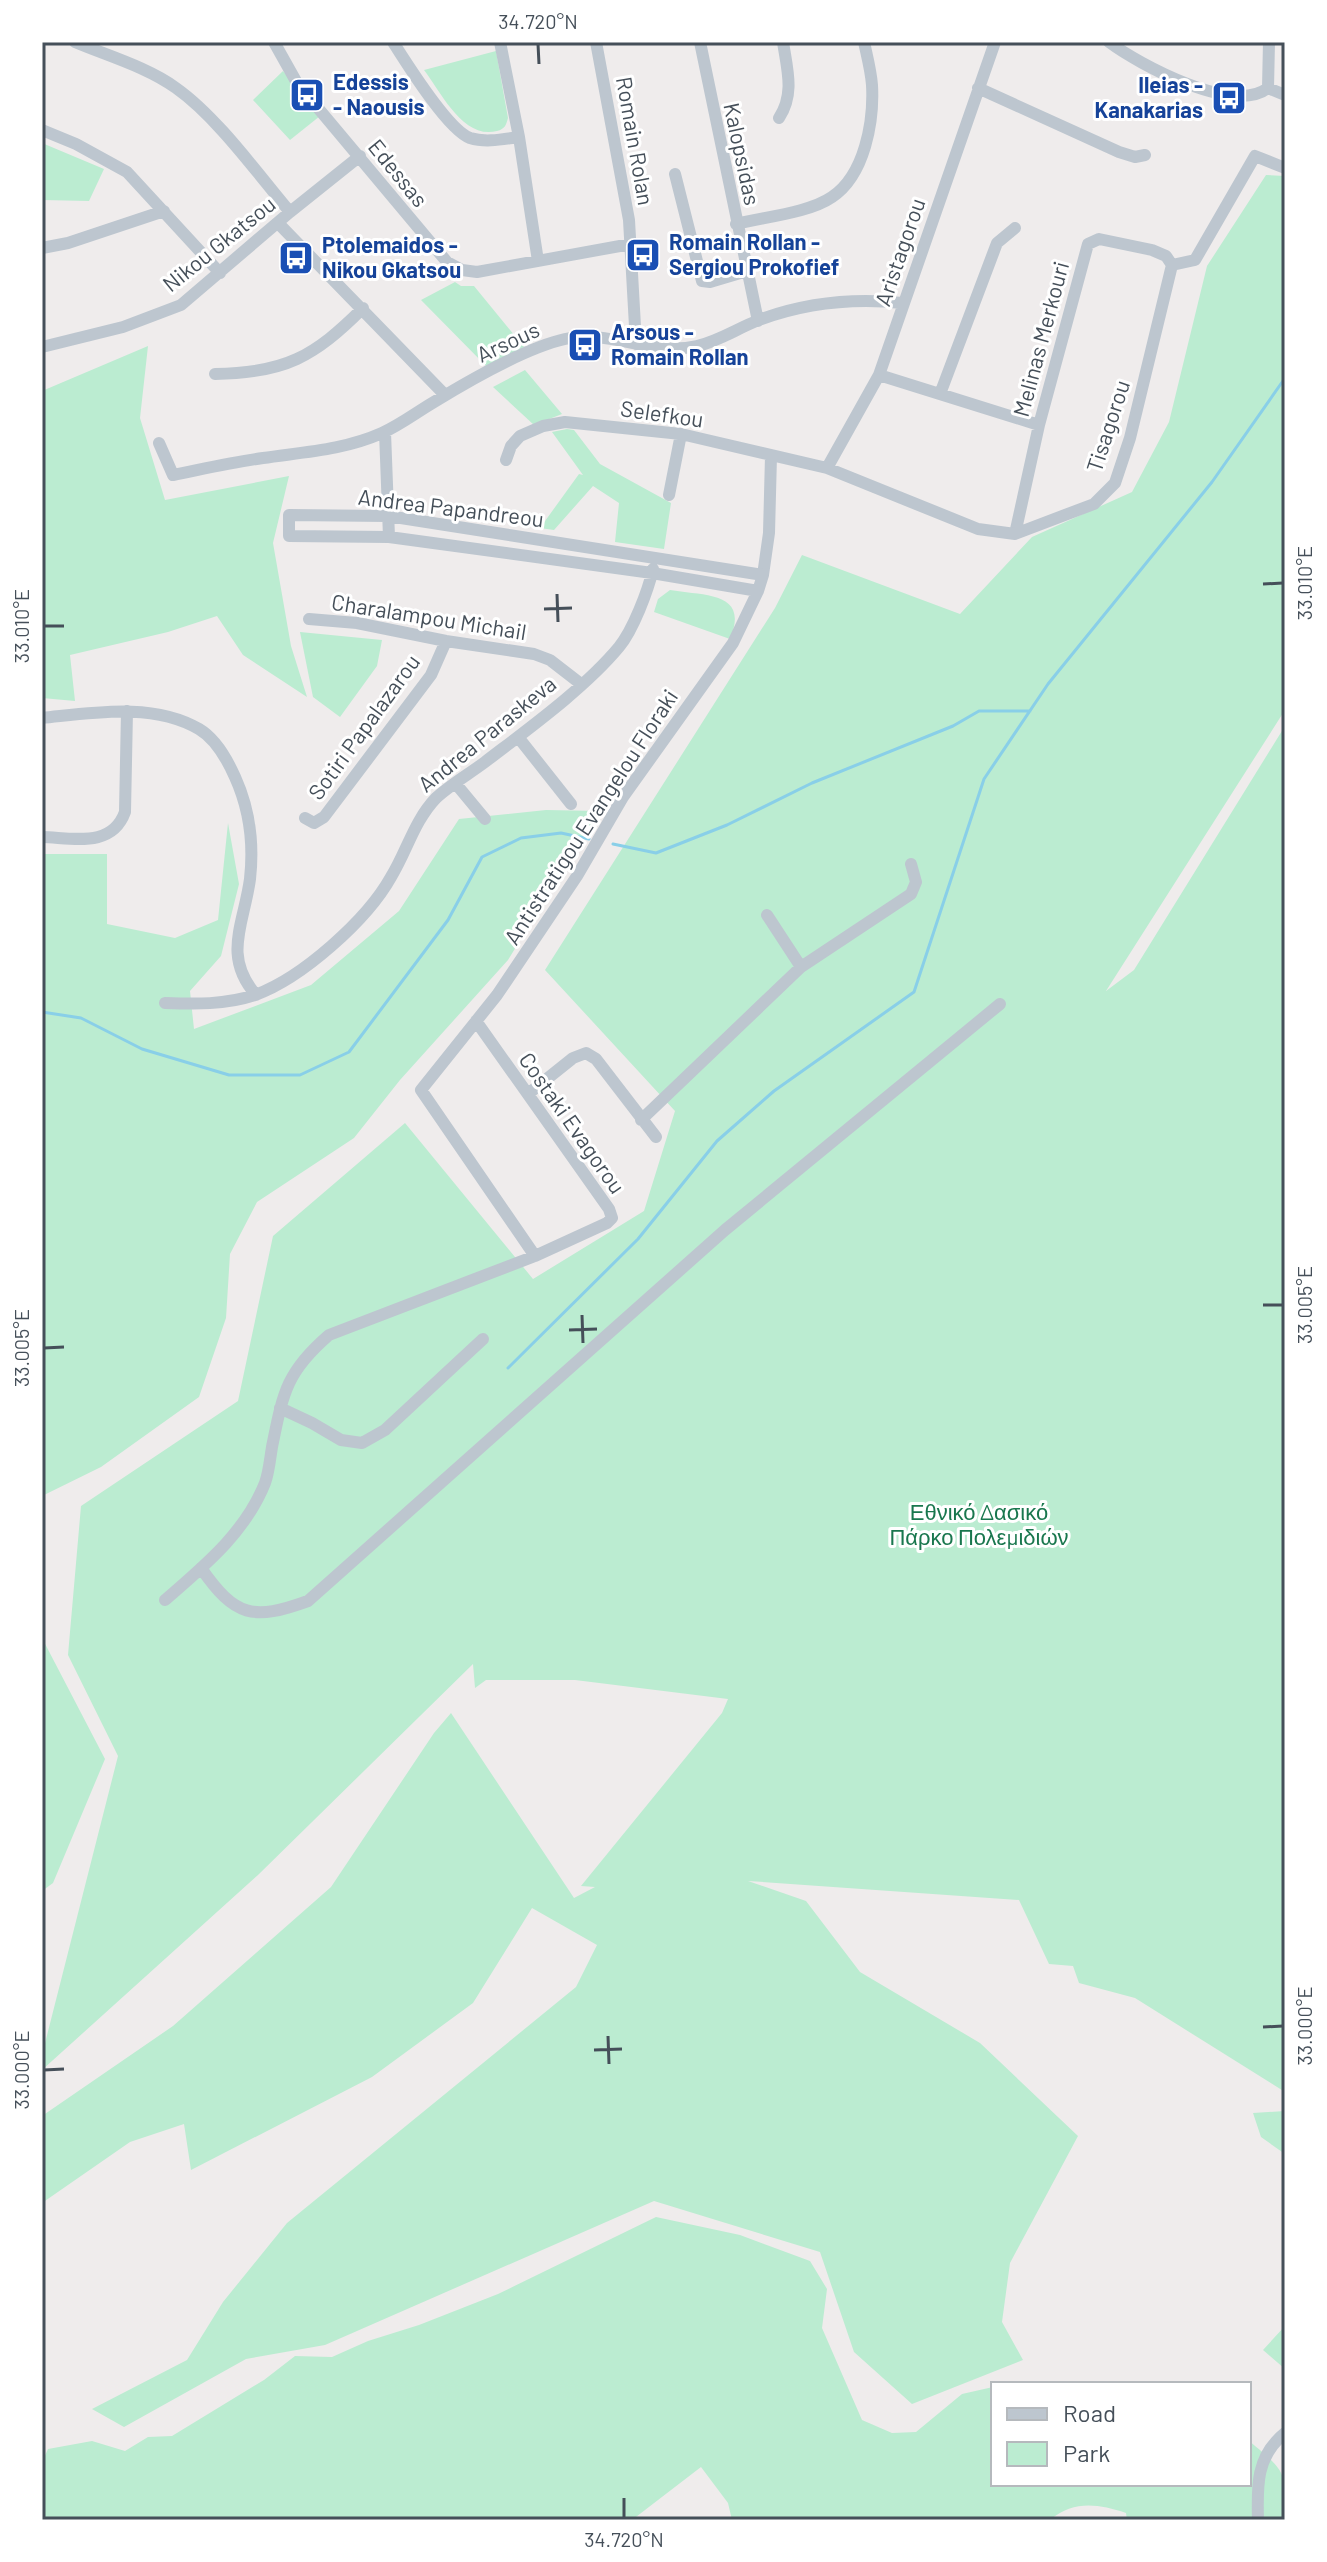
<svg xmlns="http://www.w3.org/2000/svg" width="1327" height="2562" font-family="Barlow,sans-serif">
<rect width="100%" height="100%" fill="#efecec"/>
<path fill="#bbecd1" d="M496,51L508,118C506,125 505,129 497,131C463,140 441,92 424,70Z
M283,71L320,116L290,140L253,100Z
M42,143L104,169L89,201L42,200Z
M1266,175L1285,176V710L1106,991L1134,970L1285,726V2092L1135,1998L1079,1983L1073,1966L1049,1964L1019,1900L748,1881L806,1901L860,1972L980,2043L1078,2136L1010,2263L1002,2322L1023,2360L912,2404L854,2352L820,2252L654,2201L325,2345L246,2359L124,2427L92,2409L187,2360L223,2302L287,2223L576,1987L597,1945L532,1908L473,2003L372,2077L191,2170L184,2124L130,2142L42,2203V2116L173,2026L331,1887L434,1733L451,1713L574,1898L595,1887L581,1886L722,1713L728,1699L575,1680H486L475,1688L473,1664L258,1875L42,2070V2055L118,1756L68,1655L81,1506L238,1401L273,1236L405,1123L533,1279L644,1211L675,1111L545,970L775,608L802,555L960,614L1032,537L1132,492L1169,422L1207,266Z
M455,282L461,286H474L524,347L487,367L421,300Z
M148,346L140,418L165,500L289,476L273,543L291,646L307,697L243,655L217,616L168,632L70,655L75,701L42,698V391Z
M525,370L562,414L534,425L493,387Z
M567,429L574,430L600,464L671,503L664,549L615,542L619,503L593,486L554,530L540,528L579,474L583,475L552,432Z
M670,590C704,596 750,591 730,639L654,612L658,599Z
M300,632L382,640L377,666L340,717L313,697Z
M546,810L599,811L508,960L400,1080L354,1138L257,1202L230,1254L226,1318L199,1397L101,1467L42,1496V854H107V924L175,938L218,920L228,823L239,884L221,956L190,991L194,1029L311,985L399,911L459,819Z
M42,1638L105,1759L53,1883L42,1891Z
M1285,2111V2154L1261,2137L1253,2113Z
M656,2217L740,2235L810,2261L827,2289L822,2328L862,2420L892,2433L916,2432L962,2394L993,2387V2484H1249V2441C1288,2473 1285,2471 1285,2520H1127L1126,2513C1098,2504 1074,2500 1050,2520H732L728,2503L701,2467L632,2520H42V2462L48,2449L92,2441L125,2451L148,2437L172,2436L264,2380L295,2356L332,2357L368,2341L419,2325L498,2294Z
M1285,2326V2369L1263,2350Z"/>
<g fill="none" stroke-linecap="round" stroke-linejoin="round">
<path stroke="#89cfe8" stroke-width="3" d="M613,844L656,853L727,825L812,783L953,726L979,711H1030
M42,1012L81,1018L142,1049L229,1075H300L349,1052L448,920L482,857L521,838L561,833L589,839
M508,1368L638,1239L717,1141L774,1091L914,992L984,779L1048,684L1212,482L1285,378"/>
<path stroke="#bdc6cf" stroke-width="12" d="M75,42C108,56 147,67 176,88C217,117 257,173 290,212
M274,42L297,83L447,262L462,270L477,272L631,244
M393,42C407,64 448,130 470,138C486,143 504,139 519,137
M500,42L519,137L538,261
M596,42L629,220L636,344
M700,42L758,321
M1109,42C1140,65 1233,115 1268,88L1269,42
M978,88L1119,152L1135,157L1145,155
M1268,88L1285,95
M779,118C795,94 787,69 783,42
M42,130L76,144L127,172L220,273
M675,174L702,281L710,282L747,271
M278,223L445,395
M736,224C763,217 809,213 832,197C865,175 874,121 872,85C871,71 867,56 864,42
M42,248L68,243L164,211
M1172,265L1195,260L1255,156L1285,168
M42,347L123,327L181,305L290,212L360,156
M215,374C285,373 314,357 363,308
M879,375L1039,425
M940,394L997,243L1015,228
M385,432L389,537
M159,443L173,475C203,469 233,462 263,458C304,452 344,450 382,433C400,425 417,412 434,402C470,380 525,348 565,339C611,329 652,357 697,346C719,341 738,328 759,320C805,303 854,298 902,303
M506,460L511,446L520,436L543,426L565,422L681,434L827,468L978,529L1015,534L1094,504L1115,483L1130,438L1172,265
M827,468L879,375L995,42
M669,495L681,434
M1015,534L1039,425L1088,244L1099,239L1152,250L1166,256L1172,265
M758,591L652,573L389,537L289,536V515L388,516L763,575
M309,619L357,623L446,641L534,654L550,660L581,684
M42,718C92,713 153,702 199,729C216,739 227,759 235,777C250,810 254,843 250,879C244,924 222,956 256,995
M518,737L571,804
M456,784L485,819
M305,818L314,823L324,817L431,675L446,641
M42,837C74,838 112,848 125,812L127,711
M767,915L801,967
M165,1003C195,1004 225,1005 255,995C302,978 367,920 391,877C407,851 414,821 436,798C450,785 469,774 485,762C528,729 585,688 619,647C633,630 648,591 653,569
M528,1094L573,1058L586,1053L596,1059L656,1137
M641,1120L801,967L911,894L916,882L911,864
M535,1256L421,1090L497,995L577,876L623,797L733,643L758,591L763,575L769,533L771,456
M280,1408L312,1423L341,1440L362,1443L385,1430L483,1339
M201,1568C235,1617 253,1621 308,1601L725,1230L1000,1004
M165,1600C204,1566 245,1533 265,1483C269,1472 270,1459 272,1447C283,1393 286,1372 329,1335L535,1256L607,1223L612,1218L609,1209L476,1021
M1258,2520C1257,2486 1256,2456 1285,2433"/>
</g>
<path fill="none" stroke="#454f59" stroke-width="3" d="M538,44L539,64M1263,584L1283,583M557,594L558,622M544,609L572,608M44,626H64M1263,1305H1283M582,1315L583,1343M569,1330L597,1329M44,1348L64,1347M1263,2027L1283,2026M608,2036L609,2064M594,2050L622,2049M44,2070L64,2069M624,2498V2518"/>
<defs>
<g id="bus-square" transform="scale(1.8)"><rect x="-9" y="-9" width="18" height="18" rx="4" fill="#1a4fb4" stroke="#fff"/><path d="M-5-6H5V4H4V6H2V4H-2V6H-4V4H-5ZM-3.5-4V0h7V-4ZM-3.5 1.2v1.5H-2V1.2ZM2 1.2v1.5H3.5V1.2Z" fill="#fff"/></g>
</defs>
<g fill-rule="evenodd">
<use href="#bus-square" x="307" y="95"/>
<use href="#bus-square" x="1229" y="98"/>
<use href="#bus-square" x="643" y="255"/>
<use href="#bus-square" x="296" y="258"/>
<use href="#bus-square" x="585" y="345"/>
</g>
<g text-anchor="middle" stroke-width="6" stroke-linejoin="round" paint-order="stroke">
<g font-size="22" font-weight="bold" fill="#164399" stroke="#fff" text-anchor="start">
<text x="333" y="90">Edessis<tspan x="333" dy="25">- Naousis</tspan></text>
<text x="1203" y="93" text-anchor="end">Ileias -<tspan x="1203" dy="25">Kanakarias</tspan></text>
<text x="669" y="250">Romain Rollan -<tspan x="669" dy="25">Sergiou Prokofief</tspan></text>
<text x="322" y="253">Ptolemaidos -<tspan x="322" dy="25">Nikou Gkatsou</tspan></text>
<text x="611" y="340">Arsous -<tspan x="611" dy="25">Romain Rollan</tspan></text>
</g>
<g font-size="22" fill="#454f59" stroke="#fff">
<text transform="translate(635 141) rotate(80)" y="8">Romain Rolan</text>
<text transform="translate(742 154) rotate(78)" y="8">Kalopsidas</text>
<text transform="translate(398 173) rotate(51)" y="8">Edessas</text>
<text transform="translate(219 244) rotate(-39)" y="8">Nikou Gkatsou</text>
<text transform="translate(900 252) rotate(-71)" y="8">Aristagorou</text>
<text transform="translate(1041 339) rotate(-75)" y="8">Melinas Merkouri</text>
<text transform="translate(508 342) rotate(-25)" y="8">Arsous</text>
<text transform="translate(662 414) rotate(8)" y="8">Selefkou</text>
<text transform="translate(1108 426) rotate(-72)" y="8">Tisagorou</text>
<text transform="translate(451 508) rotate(7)" y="8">Andrea Papandreou</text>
<text transform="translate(429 617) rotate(9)" y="8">Charalampou Michail</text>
<text transform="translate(364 727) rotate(-54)" y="8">Sotiri Papalazarou</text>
<text transform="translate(487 734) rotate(-39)" y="8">Andrea Paraskeva</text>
<text transform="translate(591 817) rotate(-57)" y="8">Antistratigou Evangelou Floraki</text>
<text transform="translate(572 1123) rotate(55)" y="8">Costaki Evagorou</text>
</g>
<g font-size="22" fill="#19774e" stroke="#fff">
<text x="979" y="1520">Εθνικό Δασικό<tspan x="979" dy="25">Πάρκο Πολεμιδιών</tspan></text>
</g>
</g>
<rect width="1327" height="2562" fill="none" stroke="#ffffff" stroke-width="88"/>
<rect x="991" y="2382" width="260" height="104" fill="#ffffff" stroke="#b5b9bd" stroke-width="2"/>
<rect x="1007" y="2408" width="40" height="12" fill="#bdc6cf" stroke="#b5b9bd" stroke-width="2"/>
<text x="1063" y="2422" font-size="24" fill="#454f59">Road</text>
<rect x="1007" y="2442" width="40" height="24" fill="#bbecd1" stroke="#b5b9bd" stroke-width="2"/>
<text x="1063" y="2462" font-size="24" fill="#454f59">Park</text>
<rect x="44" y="44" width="1239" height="2474" fill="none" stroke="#454f59" stroke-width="3"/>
<g font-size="20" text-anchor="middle" fill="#454f59">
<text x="538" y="29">34.720°N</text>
<text transform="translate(1305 583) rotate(-90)" y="7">33.010°E</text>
<text transform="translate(22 626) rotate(-90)" y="7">33.010°E</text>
<text transform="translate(1305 1305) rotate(-90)" y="7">33.005°E</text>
<text transform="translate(22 1348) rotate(-90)" y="7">33.005°E</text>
<text transform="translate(1305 2026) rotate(-90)" y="7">33.000°E</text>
<text transform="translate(22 2070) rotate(-90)" y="7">33.000°E</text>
<text x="624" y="2547">34.720°N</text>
</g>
</svg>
